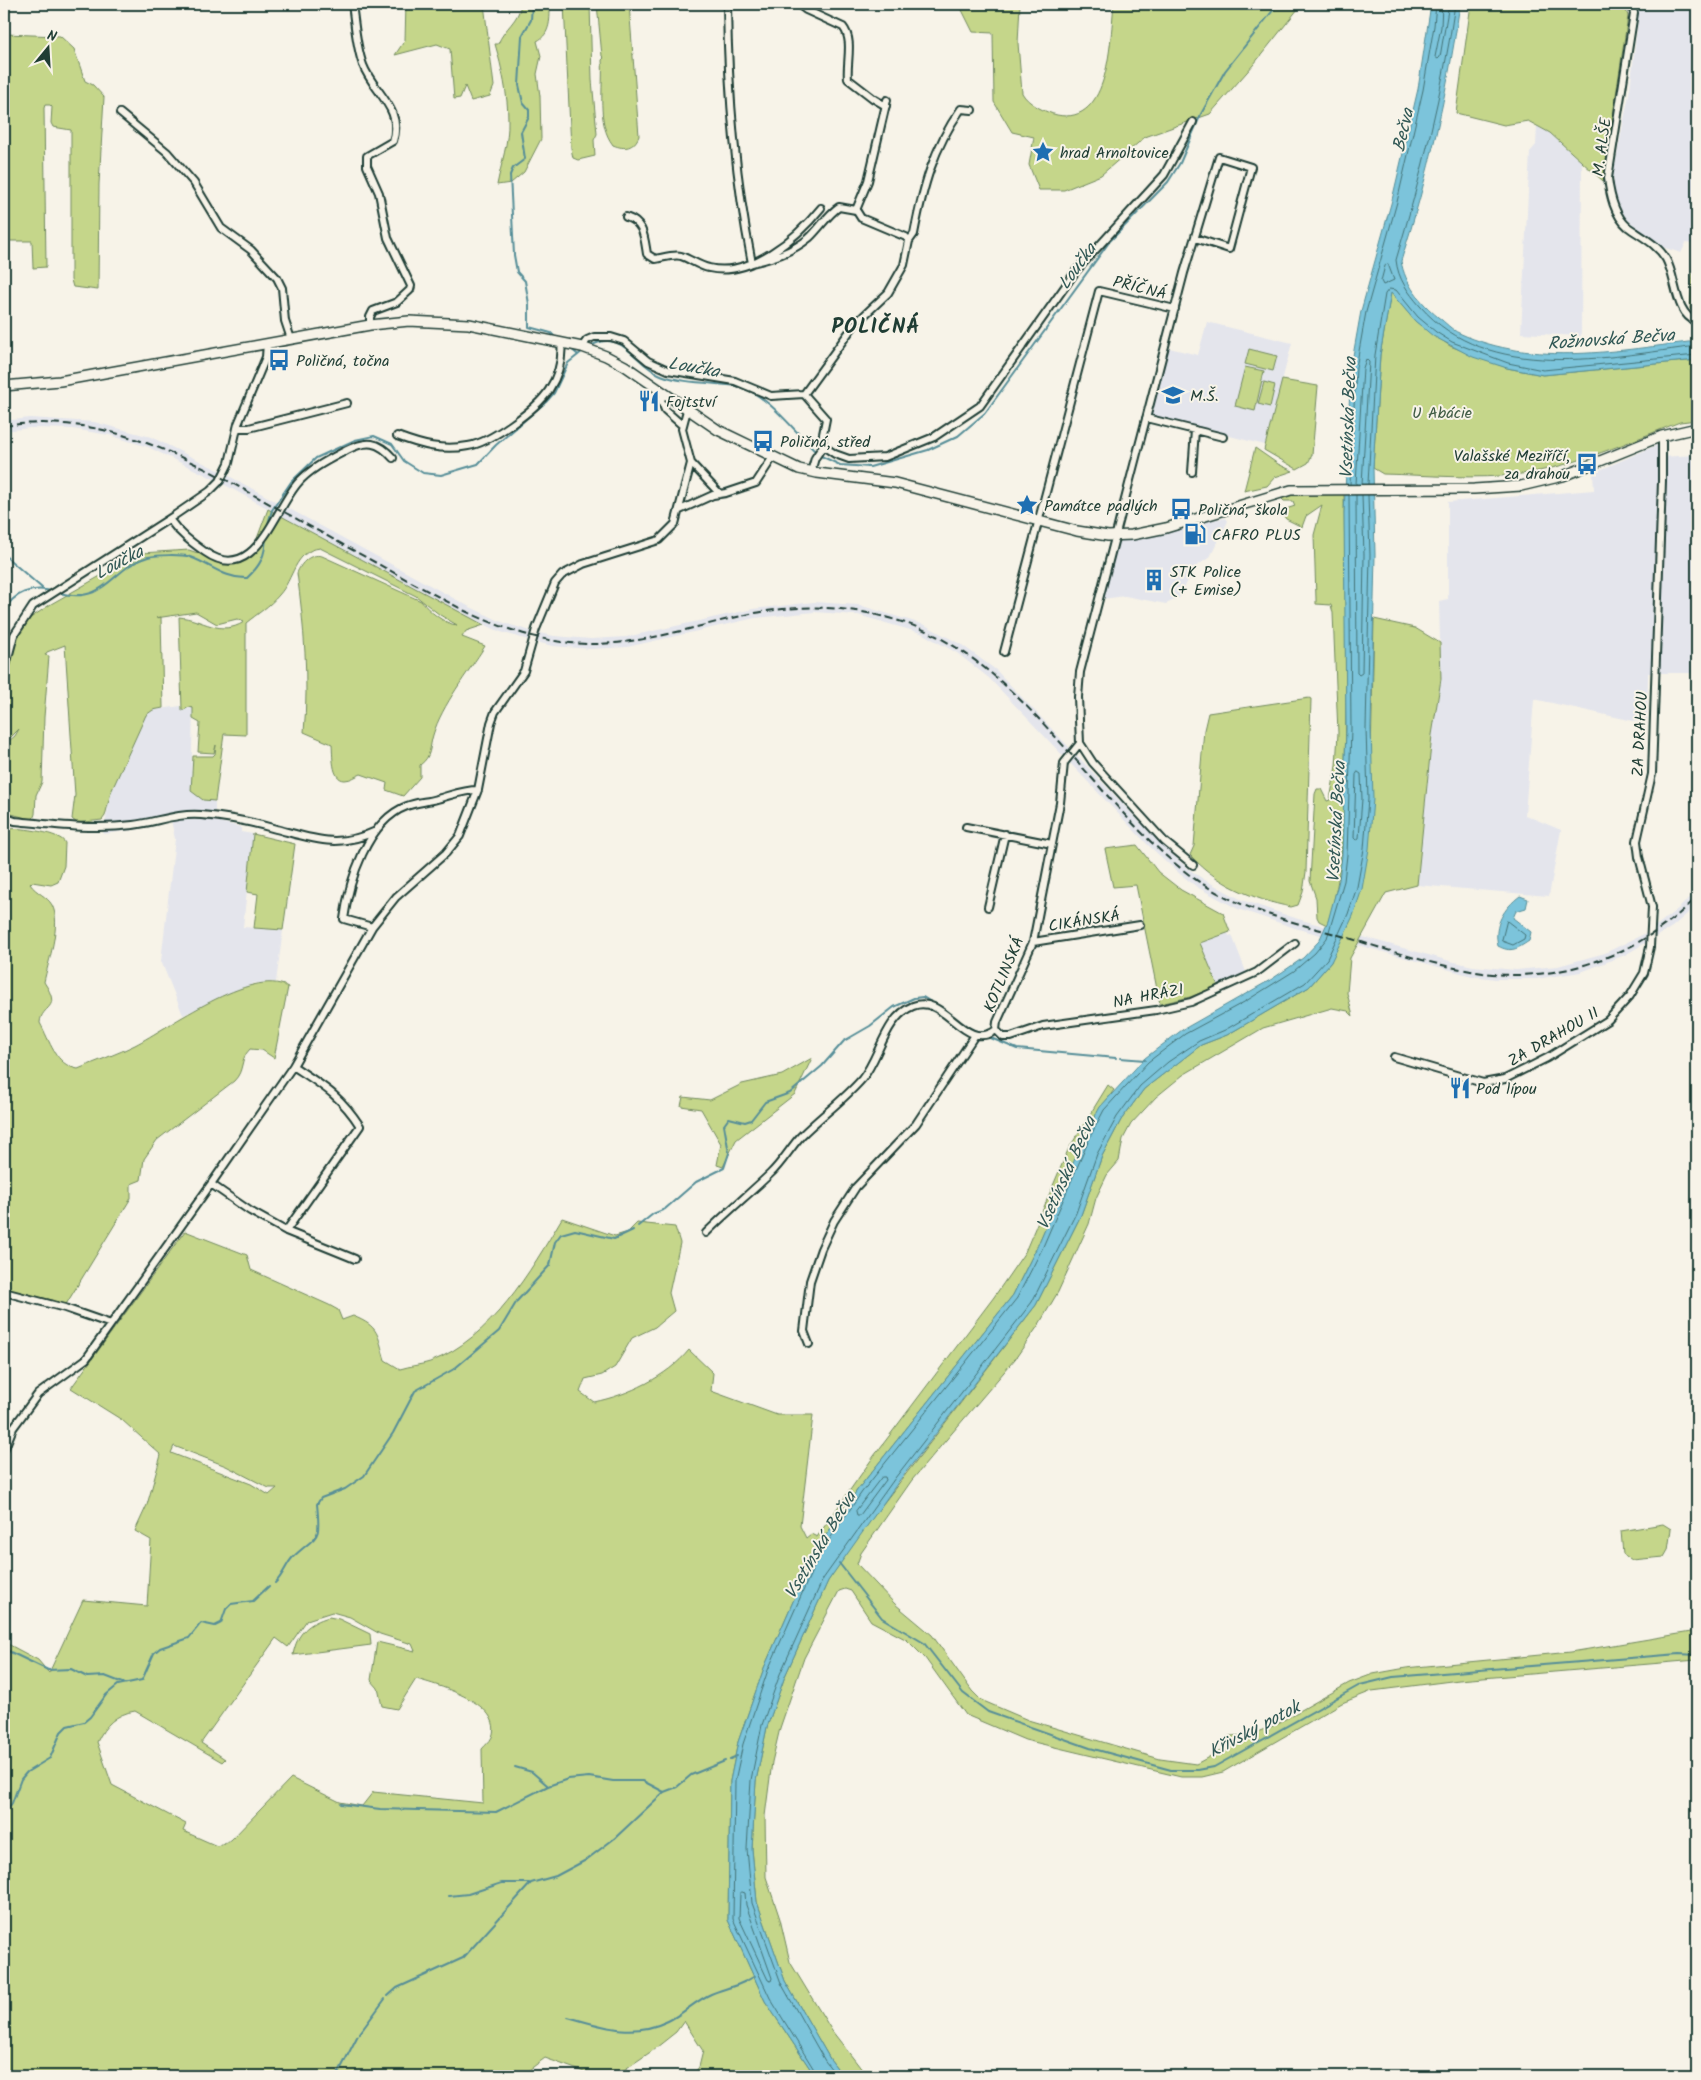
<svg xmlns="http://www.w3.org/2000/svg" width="1701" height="2080" font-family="Kalam,sans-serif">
<rect width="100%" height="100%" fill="#f7f3e8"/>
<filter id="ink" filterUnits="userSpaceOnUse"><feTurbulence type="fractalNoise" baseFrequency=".02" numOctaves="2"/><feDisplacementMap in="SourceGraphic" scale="10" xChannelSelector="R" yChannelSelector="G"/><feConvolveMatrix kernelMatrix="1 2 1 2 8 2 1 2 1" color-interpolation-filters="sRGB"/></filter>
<g filter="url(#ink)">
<path fill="#e4e5ec" d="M1633,4H1697V245L1686,243L1681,253L1662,247L1634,226L1624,216L1615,196L1613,175L1630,89L1638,21Z
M1537,126L1550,133L1582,162L1581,336L1521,333L1530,152L1536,145Z
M1207,322L1292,343L1265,445L1151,416L1169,348L1198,355Z
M30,418L94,422L151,437L218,470L468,606L504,623L534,632L554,636L591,639L626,637L753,609L814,602L859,605L925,625L962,645L996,670L1155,838L1186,867L1203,879L1242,900L1298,919L1450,961L1473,966L1516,970L1558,966L1605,953L1648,932L1679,908L1697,891V905L1672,927L1625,955L1581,972L1536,979H1496L1472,976L1295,928L1238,909L1197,887L1180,874L1148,845L989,678L957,653L921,633L858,615L814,612L755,618L627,647L591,649L553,646L532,641L501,632L463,615L214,479L148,447L109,435L73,429L30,428L4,431V421Z
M1657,445L1659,446L1660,457L1697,455V796L1696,673H1648L1647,724L1534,699L1525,815L1561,830L1549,896L1417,885L1432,735L1441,679L1439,601L1448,599V502L1594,490L1593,473Z
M1226,518L1228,521L1210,557L1195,567L1179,598L1166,604L1125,596L1102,599L1116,544L1122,540H1134L1210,520Z
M181,706L182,709L193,708L191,791L203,799L215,801V821L241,827V832L253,834L243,927L283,930L276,982L255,983L183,1015L161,961L175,839L171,820L134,830L103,834L111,792L146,715L153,710Z
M1228,933L1229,936L1232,935L1246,972L1218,986L1200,943Z"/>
<path fill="#c5d68a" stroke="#728a5f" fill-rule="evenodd" d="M406,4H484L494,86L490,96L471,101L465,86L460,98L454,99L450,49L437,44L395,55L405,40Z
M521,4H550C550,18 551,34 537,41L541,56L537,74L540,96L541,139L524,172L511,183L497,185C501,164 509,142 508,120C508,95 502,68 495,44H498C504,28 519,21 521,4Z
M564,4H590L592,80L597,134L594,140L595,156L578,160L573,158L571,148Z
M597,4H629L639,136C634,148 625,150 613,145C596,123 604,87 602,60L604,58L602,56Z
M959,4H1020L1018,43L1022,93C1028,104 1045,112 1057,115C1111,126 1110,38 1114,4H1302L1254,64L1210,114L1145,137L1101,175L1064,190H1039L1029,165L1034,137L1012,132L994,102L993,33L973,32Z
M1471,4H1624L1628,16L1603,181L1550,133L1528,121L1504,125L1456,113Z
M4,34L60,36L74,49L85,81L93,85L104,97L99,184L98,290L73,287L71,280V130L53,127L51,123L52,107L50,105H45L44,108L46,267L33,268L32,241H4Z
M1694,250H1697V313L1690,309Z
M1391,292L1415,321L1450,346L1507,368L1543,375L1697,360V420L1680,422C1633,440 1570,468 1521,474C1475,480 1429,475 1383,474L1373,468L1380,355Z
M1249,349L1277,356L1273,371L1245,364Z
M1245,367L1264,371L1255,411L1235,406Z
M1282,380L1318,386L1312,455L1308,463L1297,469L1264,450Z
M1264,382L1275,385L1270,407L1258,404Z
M1255,448L1278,464L1293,471L1275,477L1267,486L1244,491Z
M1292,493H1344C1345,585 1347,678 1345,771C1343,824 1344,875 1327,925L1319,921L1317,917L1316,898L1310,881L1315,794L1317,789H1321L1327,801L1330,800L1336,766L1338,733L1333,613L1331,605L1316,604V599L1314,535L1322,505L1306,516L1302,527L1286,519L1280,511L1295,506L1293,501H1284L1281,498V496Z
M268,509L484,625L466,631L462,637L485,646C468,673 442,705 433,735C429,748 432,756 420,765V777L403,796L386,790L387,783L361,774C356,776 351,780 345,780C331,780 333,754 332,744L304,732C309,681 304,625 297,573C301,563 310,553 322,556L421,601C429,611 444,624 457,625L440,615L416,596L320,548C294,551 294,579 279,595C270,606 257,614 246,623V735L224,734L215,801L203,800L191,791L193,756H213L215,754L216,745L214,753L198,752L200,723L193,719V708L189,707L182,711V709L179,617C203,619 220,637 244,622L237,619L217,624L196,612L156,618L161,617L163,708L153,710L146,715L111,792L105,816L102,820L77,823L72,819L75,795L65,645L47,652L45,655L49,656L44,717L42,782L36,795L35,814L33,819H30L4,812V745L15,736L19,729L4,744V642L9,633L17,634L23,623L51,604L141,553L189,550L226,563H239L252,552Z
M1374,619L1415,628L1440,643L1441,679L1432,735L1417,885L1386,893L1350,958L1347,993L1353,1016L1348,1011L1332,1008L1263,1028L1183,1075L1156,1097L1131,1124L1123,1139L1119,1161L1107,1175L1096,1198L1089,1224L1058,1292L1038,1326L1015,1359L912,1480L861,1553L857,1564L895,1604L932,1635L972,1691L981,1700L1028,1720L1160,1759L1196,1764L1220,1751L1229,1736L1249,1735L1273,1726L1349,1683L1373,1674L1406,1668L1571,1652L1697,1631V1660L1459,1680L1372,1691L1342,1703L1223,1772L1202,1777H1181L1025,1740L966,1715L925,1658L907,1640L871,1621L851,1591L845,1589L839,1591L804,1658L780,1728L772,1762L765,1816L766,1877L780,1919L790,1962L832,2031L867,2076H843L830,2059L785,1981L757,1902L752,1849L756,1781L767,1727L785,1676L828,1581L859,1535L1036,1305L1081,1215L1102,1156L1121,1120L1144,1089L1201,1045L1227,1035L1309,987L1331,962L1371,757Z
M1309,698L1311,699L1306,872L1303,892L1298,905L1291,907C1252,899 1217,884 1190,855L1194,846L1204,730L1208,713Z
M4,820L10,829C20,827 61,833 65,843L64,866L58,882L51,885L32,882L30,884C36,893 47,896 52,905C62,924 48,962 44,982C63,1011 41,1004 40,1023C50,1041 55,1065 78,1069C97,1061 117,1054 135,1045C168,1028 252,966 288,987L274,1058L262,1050L250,1049C239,1060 245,1070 234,1081L157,1140L144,1159L141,1180L131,1184V1198L65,1306L53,1300L4,1290Z
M253,834L295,844L283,930L254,928L258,894L247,892Z
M1137,845L1158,872L1181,890L1223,913L1230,932L1200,943L1218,986L1190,997L1160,1004L1136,885L1113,887L1105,849Z
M812,1058L795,1094L736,1140L723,1167L717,1165L721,1144L701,1109L681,1106L683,1097L710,1100L742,1084L782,1075Z
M1108,1085L1114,1090L1093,1119L1037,1247L1013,1295L858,1489L815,1551L764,1668L738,1742L730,1781L728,1920L765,2001L815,2076H692L699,2067L703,2051L684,2021L676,2032L652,2051L615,2076H595L545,2058L521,2076H4V1642L38,1660L49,1673L83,1600L147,1606L151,1540L135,1531L147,1505L161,1455L122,1420L71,1388L185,1231L247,1255L251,1270L329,1305L338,1310L342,1320L353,1316C380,1327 377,1334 385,1360L400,1369C410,1366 420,1365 430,1362C492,1338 530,1272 562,1218L615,1236L628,1232L637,1223L675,1227L680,1243L669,1293L674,1311L655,1327L632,1338L615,1367L602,1375L585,1379L580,1392L594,1402C628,1395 667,1377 689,1350L713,1373L711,1391L777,1415H813L800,1526L806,1538L811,1534L817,1537L874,1456L994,1297L1025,1252L1068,1150ZM174,1446L226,1466L269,1488H277L269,1495L251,1484L171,1453ZM332,1612L350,1617L380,1634L412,1644L415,1651L377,1642L371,1680L378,1688L382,1706L397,1709L416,1679C438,1685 505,1704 492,1737C490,1742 485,1745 482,1749L483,1803L373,1792L362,1806L340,1802L291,1778L231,1840L217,1846L183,1831L186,1824L112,1785L97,1742C105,1725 116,1714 135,1711L222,1762L225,1759L201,1743L276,1638L288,1647L307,1620Z
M1663,1524L1671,1529L1668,1550L1664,1557L1632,1560L1623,1554L1621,1531Z
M329,1617L339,1619L370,1634L371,1645L293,1655C297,1633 308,1623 329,1617Z"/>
<path fill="#7bc4db" stroke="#568e98" d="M1431,4H1460C1448,91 1428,177 1401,261C1405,284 1420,302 1438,317C1445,322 1452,330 1459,333C1535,368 1619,350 1697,341V360L1543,375L1507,368L1473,357L1433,336L1415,321L1391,293L1380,355L1373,468L1375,555L1371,728L1373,799L1369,849L1362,889L1353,916L1331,962L1309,987L1227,1035L1201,1045L1144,1089L1121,1120L1102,1156L1081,1215L1036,1305L899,1481L828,1581L785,1676L767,1727L756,1781L752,1849L757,1902L785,1981L830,2059L843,2076H815L765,2001L728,1920L730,1781L738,1742L764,1668L815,1551L858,1489L1013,1295L1037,1247L1086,1133L1100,1107L1145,1058L1182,1030L1272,979L1303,958L1319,941L1328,921L1339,880L1342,855L1346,729L1344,513L1351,367L1361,311L1392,200L1418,89Z
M1520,896L1528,899L1526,908L1516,911L1513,918L1531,932L1529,941C1517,949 1511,953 1498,946C1493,925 1504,908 1520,896Z"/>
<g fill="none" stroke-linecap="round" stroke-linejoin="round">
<path stroke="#447377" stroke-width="1" d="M1442,4L1441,27L1435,57L1438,59L1440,57L1449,4
M1455,4C1443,91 1421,176 1396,260C1398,279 1408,292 1420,306C1488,384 1608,357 1697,346
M1388,264L1394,280L1383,285L1381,281L1385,266Z
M1350,484L1356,368L1366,312L1397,202L1423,90L1434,26L1436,4
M1356,484L1363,368L1366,359L1369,362L1362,484
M1368,484L1375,355L1385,294L1389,289L1396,290L1418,317L1436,332L1452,342L1508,363L1543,370L1697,355
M1356,495L1357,673L1359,675L1362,673L1364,555L1362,495
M1358,772L1361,774L1362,799L1359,838L1356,840L1354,838L1356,775Z
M1507,921L1525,935L1524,939L1513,945L1502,941Z
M882,1477H885L886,1480L860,1515H857L856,1511Z
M742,1892L745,1893L746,1905L772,1978L771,1981L768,1980L739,1918L740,1894Z
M818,2076L770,1998L733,1919L735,1781L743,1744L768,1670L820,1553L862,1492L1017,1298L1042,1249L1091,1135L1104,1110L1148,1062L1185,1034L1246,1001L1294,971L1315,953L1327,938L1344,881L1347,855L1351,729L1349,495
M837,2076L825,2061L781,1983L752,1903L747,1849L751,1780L762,1725L780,1674L823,1579L895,1478L1032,1302L1076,1213L1097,1154L1117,1117L1140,1086L1168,1062L1199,1041L1225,1030L1305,983L1327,959L1348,914L1357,887L1364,849L1368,799L1366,728L1370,555L1368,495"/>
<path stroke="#568e98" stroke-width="2" d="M532,4L531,20L522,36L519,85L523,103L529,110V117L521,132L525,159L513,168L510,175L514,255L517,272L525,281L529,304V327L551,333L556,338
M589,347C622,326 635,365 661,375C680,383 716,383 737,386C766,392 795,432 816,452
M570,348L577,354
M819,455L840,465L870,467L928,450L958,436L985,413L1110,241L1168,182L1180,163L1201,114L1225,71L1278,4
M267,527L272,510L291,482L316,458L355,440L374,436L392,444L404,461L423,473L441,475L478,464L496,445L546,402L554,393L568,363L583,351
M4,555L42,588
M59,593C108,605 111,567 148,557C157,555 181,554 190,557C210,564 225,579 247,578C261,565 265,556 266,537
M4,611C13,593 32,586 52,591
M954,1018L969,1028
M986,1036L1017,1049L1116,1058
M1120,1058L1145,1060
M638,1226L653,1214L665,1209L696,1182L724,1168L729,1153L724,1125L729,1118L745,1122L751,1120L765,1102L790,1093L822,1066L844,1041L870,1026L894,1007L914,998L923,997L944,1010
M839,1563L882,1618L924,1643L963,1693L988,1712L1090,1748L1171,1770H1198L1214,1767L1360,1685L1393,1677L1679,1654L1697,1655
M275,1583C283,1576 286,1564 293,1557C318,1533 321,1543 317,1504L321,1498L345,1489L364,1476L393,1433L415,1391L454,1369L499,1331L517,1301L550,1265L555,1242L561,1234L575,1230L614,1239L633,1230
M4,1649L48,1670L71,1669L87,1677L105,1676L123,1683
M730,1759L737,1756
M515,1767L532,1772L547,1785
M341,1804L380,1809L496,1812L548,1786L568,1779L589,1777L613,1781H643L664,1792
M4,1814L12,1803L21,1779L27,1772L50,1758L61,1732L67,1726L84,1722L90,1717L106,1695L118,1685L142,1680L154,1653L160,1648L189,1638L201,1623L215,1626L221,1623L226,1609L231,1604L253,1601L269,1586
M449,1896L468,1894L502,1883H529
M748,1980L755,1976
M388,1996L397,1988L463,1958L531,1883L556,1876L586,1860L615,1838L664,1792L677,1787L691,1775L725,1761
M568,2017C603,2027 633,2038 668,2021C683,2014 695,2001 711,1994C723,1989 734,1987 746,1981
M337,2076L357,2037L385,1999"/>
<g stroke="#1f3d34" stroke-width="10">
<path id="minor" d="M352,4C355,24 356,46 363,65C373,92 404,109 393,141L367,156V166L379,193L388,238L411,286L410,290L397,302L373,311L370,317V325
M727,4C728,91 735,178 752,263C773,258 792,252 809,238C820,228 827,215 839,207L856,210
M798,4L806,10L843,27C854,40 846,63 848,79L874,99L886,106
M1631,4L1634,13L1608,178C1610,195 1614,215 1628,227C1642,237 1657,244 1666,259C1677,279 1674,313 1697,322
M120,113L167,152L194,183L221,228L251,250L277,278L282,288L285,321L291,339
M626,217C644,223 644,236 647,254L655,259C662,258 674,254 681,256C690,259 699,266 709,268C750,278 797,238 821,208
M909,241L914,234C923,187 933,149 961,109L972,110
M582,347L587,340L594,337H611L624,341L648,361L668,370L735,381L771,396L804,394L826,419L822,439L823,446
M664,394L661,400L665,410L682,425
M804,394L855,324L888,293L904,265L909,241L906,237L861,218L856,210L868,181L887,100
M1146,418L1223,437
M237,428H249L347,403
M397,436C421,445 442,451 468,446C490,443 537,409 549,390C558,376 563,359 561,342
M691,463L720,494
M811,472L815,458L823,446L835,454L849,459L885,457L934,437L980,406L1076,271L1164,175L1193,122
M1192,472L1195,430
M680,510L713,495L726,493L756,483L773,457
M169,519C179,533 191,542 205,552C254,586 273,513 297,484C309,469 330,459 347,450C367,440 378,441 393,458
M1004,652L1099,291L1175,309
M4,673L14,635L33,606L175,515L210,491L220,481L229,463L238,424L266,357L267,343
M1080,743L1093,763L1165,842L1193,865
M4,817L15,821C55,825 93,830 133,825C156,822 178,813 201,815C226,817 252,822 276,829C314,839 338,849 376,831
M966,827L1052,844
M988,907L1005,834
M372,927L344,919C349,881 367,821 407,806C416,802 427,802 437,799C452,795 463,790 478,790
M1033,942L1140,925
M996,1030L997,1022L1033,942L1060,803L1064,763L1080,743L1078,697L1080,672L1184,273L1219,157L1251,167L1229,249L1195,238
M996,1030L1003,1037H1011L1043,1026L1156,1010L1191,1002L1257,972L1295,943
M1394,1057L1483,1083L1505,1079L1547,1058L1608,1020L1630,996L1644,973L1650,947L1652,907L1639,857L1637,841L1652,774L1662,481V436
M211,1184L250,1211L286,1231L355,1259
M286,1231L360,1126C340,1095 323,1086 293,1066
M706,1233C727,1212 749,1194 770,1174C782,1163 790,1148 801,1136C821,1116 844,1100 862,1079C880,1057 885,1017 913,1006C945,993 964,1053 996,1030
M4,1292L65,1308L111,1324
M809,1344L804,1331L810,1281L821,1249L834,1221L856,1187L916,1124L975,1035
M4,1450L13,1428L38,1394L86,1359L211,1184L293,1066L372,927L396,897L446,853L460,836L478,790L491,723L495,712L524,671L536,629L555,583L562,575L583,564L659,540L675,524L691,463L682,429L687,410"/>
</g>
<g stroke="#1f3d34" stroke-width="12">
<path id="secondary" d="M4,386L60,381L370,325L409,321L469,324L582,347L606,356L625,366L718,430L799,469L817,473L895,483L1077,531L1108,536L1132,535L1166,528L1291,490L1474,489L1521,486L1563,476L1662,436L1697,428"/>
</g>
<use href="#minor" stroke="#f7f3e8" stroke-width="6"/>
<use href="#secondary" stroke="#f7f3e8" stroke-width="9"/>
<path stroke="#1f3d34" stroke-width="2" stroke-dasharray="8 4" stroke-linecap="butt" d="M4,426C111,410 196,463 286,513C345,546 405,579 465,611C506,630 546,644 592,644C648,644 701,624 755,613C804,604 851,606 899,621C1016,655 1090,797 1183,870C1229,907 1286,920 1342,936C1388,950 1435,966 1483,973C1563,983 1641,954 1697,897"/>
</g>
</g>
<defs>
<g id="sight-bare" transform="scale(1.725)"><path d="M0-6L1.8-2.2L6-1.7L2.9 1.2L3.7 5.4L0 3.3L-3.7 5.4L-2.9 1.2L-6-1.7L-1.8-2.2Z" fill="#1f6fb2" stroke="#f7f3e8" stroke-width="2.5" paint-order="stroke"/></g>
<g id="bus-bare" transform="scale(1.725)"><path d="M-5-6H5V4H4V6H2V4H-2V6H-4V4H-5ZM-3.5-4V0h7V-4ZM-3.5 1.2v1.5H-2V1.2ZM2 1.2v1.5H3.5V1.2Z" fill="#1f6fb2" stroke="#f7f3e8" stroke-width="2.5" paint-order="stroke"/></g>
<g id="school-bare" transform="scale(1.725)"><path d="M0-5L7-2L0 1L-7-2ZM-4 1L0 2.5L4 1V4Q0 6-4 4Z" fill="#1f6fb2" stroke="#f7f3e8" stroke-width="2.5" paint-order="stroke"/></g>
<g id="restaurant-bare" transform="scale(1.725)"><path d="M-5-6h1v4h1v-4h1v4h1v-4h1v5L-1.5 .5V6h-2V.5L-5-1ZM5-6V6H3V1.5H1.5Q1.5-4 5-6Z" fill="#1f6fb2" stroke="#f7f3e8" stroke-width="2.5" paint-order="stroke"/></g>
<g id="fuel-bare" transform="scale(1.725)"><path d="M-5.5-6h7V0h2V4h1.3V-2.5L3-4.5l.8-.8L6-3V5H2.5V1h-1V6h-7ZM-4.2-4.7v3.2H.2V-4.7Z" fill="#1f6fb2" stroke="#f7f3e8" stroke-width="2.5" paint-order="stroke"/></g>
<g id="building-bare" transform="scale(1.725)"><path d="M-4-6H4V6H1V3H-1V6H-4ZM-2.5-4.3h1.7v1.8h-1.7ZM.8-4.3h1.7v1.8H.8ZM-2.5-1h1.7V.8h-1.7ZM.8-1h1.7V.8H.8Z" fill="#1f6fb2" stroke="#f7f3e8" stroke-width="2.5" paint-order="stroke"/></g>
</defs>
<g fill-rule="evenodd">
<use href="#sight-bare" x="1043" y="152"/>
<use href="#bus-bare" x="279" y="360"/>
<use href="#school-bare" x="1173" y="395"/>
<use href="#restaurant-bare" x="649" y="401"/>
<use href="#bus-bare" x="763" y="441"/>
<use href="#bus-bare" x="1587" y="464"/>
<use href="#sight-bare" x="1027" y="505"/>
<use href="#bus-bare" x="1181" y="509"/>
<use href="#fuel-bare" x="1195" y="534"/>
<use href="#building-bare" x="1154" y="580"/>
<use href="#restaurant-bare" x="1460" y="1088"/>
</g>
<g text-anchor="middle" stroke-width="4" stroke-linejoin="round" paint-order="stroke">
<g font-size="16" fill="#1f3d34" stroke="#f7f3e8">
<text transform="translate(1601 147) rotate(-82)" y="6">M. ALŠE</text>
<text transform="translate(1140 287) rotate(14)" y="6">PŘÍČNÁ</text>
<text transform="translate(1639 734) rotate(-87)" y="6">ZA DRAHOU</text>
<text transform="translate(1084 920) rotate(-9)" y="6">CIKÁNSKÁ</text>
<text transform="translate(1003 974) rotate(-67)" y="6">KOTLINSKÁ</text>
<text transform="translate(1148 995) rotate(-11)" y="6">NA HRÁZI</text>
<text transform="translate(1553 1036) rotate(-30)" y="6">ZA DRAHOU II</text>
</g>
<g font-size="16" fill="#1f3d34" stroke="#f7f3e8" text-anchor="start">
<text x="1060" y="158">hrad Arnoltovice</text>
<text x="296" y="366">Poličná, točna</text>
<text x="1190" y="401">M.Š.</text>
<text x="666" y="407">Fojtství</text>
<text x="780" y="447">Poličná, střed</text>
<text x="1570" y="461" text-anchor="end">Valašské Meziříčí,<tspan x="1570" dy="18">za drahou</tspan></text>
<text x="1044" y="511">Památce padlých</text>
<text x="1198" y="515">Poličná, škola</text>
<text x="1212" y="540">CAFRO PLUS</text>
<text x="1170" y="577">STK Police<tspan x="1170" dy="18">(+ Emise)</tspan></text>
<text x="1476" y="1094">Pod lípou</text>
</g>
<g font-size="16" fill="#405c45" stroke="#f7f3e8">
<text x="1442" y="418">U Abácie</text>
</g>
<g font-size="18" font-style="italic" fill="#315855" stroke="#f7f3e8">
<text transform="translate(1403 130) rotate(-77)" y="6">Bečva</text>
<text transform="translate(1077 266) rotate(-54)" y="6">Loučka</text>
<text transform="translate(1611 339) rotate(-4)" y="6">Rožnovská Bečva</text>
<text transform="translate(694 367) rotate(10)" y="6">Loučka</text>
<text transform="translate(1348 418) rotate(-88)" y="6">Vsetínská Bečva</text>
<text transform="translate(119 562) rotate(-28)" y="6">Loučka</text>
<text transform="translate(1336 822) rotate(-87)" y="6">Vsetínská Bečva</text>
<text transform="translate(1066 1173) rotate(-66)" y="6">Vsetínská Bečva</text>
<text transform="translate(820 1545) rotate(-59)" y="6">Vsetínská Bečva</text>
<text transform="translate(1254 1729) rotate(-28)" y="6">Křivský potok</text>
</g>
<g font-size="21" font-weight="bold" letter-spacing="1" fill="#1f3d34" stroke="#f7f3e8">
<text x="876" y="333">POLIČNÁ</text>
</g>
</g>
<rect width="1701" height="2080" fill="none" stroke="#f7f3e8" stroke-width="20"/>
<rect x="10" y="10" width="1681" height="2060" fill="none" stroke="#1f3d34" stroke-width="2" filter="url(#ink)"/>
<g transform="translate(48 48) rotate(18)" stroke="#f7f3e8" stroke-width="4" paint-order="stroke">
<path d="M0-4L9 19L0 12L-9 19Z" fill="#1f3d34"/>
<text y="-8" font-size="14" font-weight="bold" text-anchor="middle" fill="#1f3d34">N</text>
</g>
</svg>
